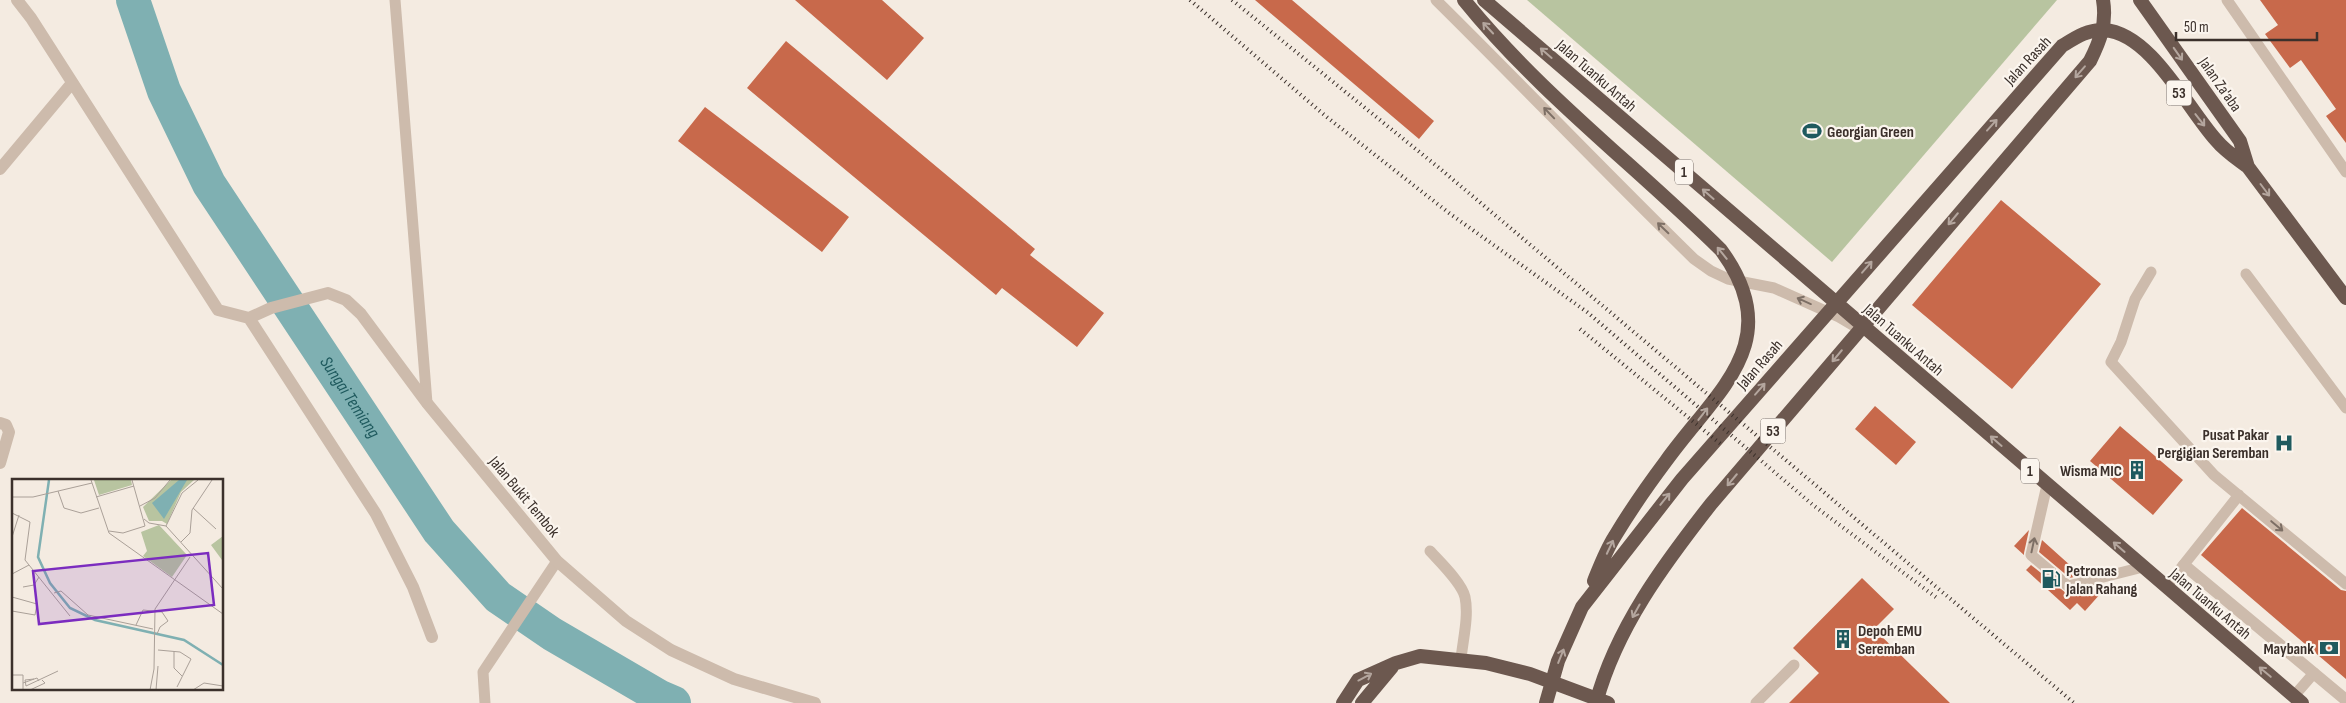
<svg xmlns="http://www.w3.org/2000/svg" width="2346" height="703" font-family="'Sofia Sans Condensed',sans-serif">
<rect width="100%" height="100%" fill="#f4ebe1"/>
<path fill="#b8c4a0" d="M1527,0H2057L1832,262Z"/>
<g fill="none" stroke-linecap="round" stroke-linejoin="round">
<path stroke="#7fb0b2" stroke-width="34" id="s1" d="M133,0L164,91L209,184L439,531L498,597L552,634L660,697L674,703"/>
</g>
<path fill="#c8694b" d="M795,0H882L924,38L887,80Z
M1255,0H1292L1434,121L1419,139Z
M2260,0H2346V143L2326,116L2336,109L2301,60L2290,68L2265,34L2278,25Z
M786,41L1035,249L1030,255L1104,313L1077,347L1002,288L996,295L747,88Z
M705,107L849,217L822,252L678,141Z
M2001,200L2101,284L2012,389L1912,305Z
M1875,406L1916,442L1896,465L1855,429Z
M2120,426L2183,480L2153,515L2090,461Z
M2242,508L2341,590L2346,591V679L2201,555Z
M2029,530L2024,553V555L2014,546Z
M2042,540L2081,575L2070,578L2039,552Z
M2031,565L2066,593L2094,587L2101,593L2085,611L2077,603L2070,610L2026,570Z
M1862,578L1894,609L1874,629L1950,703H1789L1819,673L1793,648Z"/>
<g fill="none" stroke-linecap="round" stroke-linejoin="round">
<path stroke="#cdbbac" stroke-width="11" d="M395,0L427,403
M1436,0C1523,86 1607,174 1694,259L1711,271L1728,279L1774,288L1839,317L1861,330
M2227,0L2346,172
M2151,272L2135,299L2121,342L2111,362L2214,475L2346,584
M2246,274L2346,408
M2047,485L2031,555L2068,586L2143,567
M1430,551C1440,562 1462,583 1465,597C1469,616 1463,639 1461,659
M2166,587L2239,495
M2294,696L2314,673
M485,703L483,672L557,561
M1756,703L1794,665"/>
<path stroke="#cdbbac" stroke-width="12" d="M17,0L31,18L218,310L249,318L376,514L413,587L432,637
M0,169L72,83
M249,318L271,308L328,293L346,300L361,314L427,403L557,561L626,621L671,650L734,679L815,703
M0,423L6,425L9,432L0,463
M2184,565L2346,700"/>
<path stroke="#6c584f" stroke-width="14" d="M1464,0C1539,93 1636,166 1721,250C1788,342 1717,390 1666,461C1648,485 1630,511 1615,536C1606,550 1600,566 1594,581
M1484,0L2302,703
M2140,0L2240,141L2248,167L2346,298
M1343,703L1358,680L1396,663L1420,656L1486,663L1530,674L1608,703
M1362,703L1392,667
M1546,703L1558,661L1582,607L1682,479L2062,46C2075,38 2088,29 2104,30C2151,33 2187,108 2216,140C2225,151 2236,158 2248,167
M1596,703C1616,628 1664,564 1711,504L2090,61C2100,41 2107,23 2103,0"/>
<path stroke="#3b302b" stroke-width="4" stroke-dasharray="1 4" stroke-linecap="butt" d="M1190,0L1328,118L1449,213L1587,312L1813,505L1937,598
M1232,0L1438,167L2074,703
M1580,329L1722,445"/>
</g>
<defs><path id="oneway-shaft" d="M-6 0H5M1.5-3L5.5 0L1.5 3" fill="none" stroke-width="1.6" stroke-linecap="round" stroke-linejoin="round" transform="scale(1.25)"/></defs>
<g stroke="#b4a69e">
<use href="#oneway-shaft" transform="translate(1488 28) rotate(-133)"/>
<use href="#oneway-shaft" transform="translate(1546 53) rotate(-139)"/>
<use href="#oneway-shaft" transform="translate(2178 54) rotate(55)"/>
<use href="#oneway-shaft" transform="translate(2080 72) rotate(131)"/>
<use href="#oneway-shaft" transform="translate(2200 120) rotate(52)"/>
<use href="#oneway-shaft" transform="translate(1992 125) rotate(-48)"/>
<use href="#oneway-shaft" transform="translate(2265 190) rotate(53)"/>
<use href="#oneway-shaft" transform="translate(1708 194) rotate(-139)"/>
<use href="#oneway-shaft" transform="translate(1953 219) rotate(130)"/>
<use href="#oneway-shaft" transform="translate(1722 253) rotate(-129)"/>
<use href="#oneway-shaft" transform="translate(1867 267) rotate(-49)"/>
<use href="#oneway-shaft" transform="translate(1837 356) rotate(130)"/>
<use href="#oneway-shaft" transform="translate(1760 389) rotate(-49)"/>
<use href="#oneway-shaft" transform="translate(1703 414) rotate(-52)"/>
<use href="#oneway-shaft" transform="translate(1996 441) rotate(-139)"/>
<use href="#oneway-shaft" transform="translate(1732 480) rotate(130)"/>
<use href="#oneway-shaft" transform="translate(1665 499) rotate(-51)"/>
<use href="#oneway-shaft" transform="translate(1610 547) rotate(-65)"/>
<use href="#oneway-shaft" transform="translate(2119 547) rotate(-139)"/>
<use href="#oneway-shaft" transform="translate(1636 611) rotate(119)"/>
<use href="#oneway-shaft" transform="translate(1561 656) rotate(-68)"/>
<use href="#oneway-shaft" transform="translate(2265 672) rotate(-140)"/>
<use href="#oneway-shaft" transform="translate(1365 677) rotate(-28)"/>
</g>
<g stroke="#7d6f65">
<use href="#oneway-shaft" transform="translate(1549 113) rotate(-134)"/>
<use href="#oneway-shaft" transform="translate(1663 228) rotate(-136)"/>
<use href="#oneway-shaft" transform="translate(1804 301) rotate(-156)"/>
<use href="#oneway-shaft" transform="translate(2277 526) rotate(40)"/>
<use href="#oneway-shaft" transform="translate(2033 545) rotate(-78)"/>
</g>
<defs>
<g id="stadium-bare" transform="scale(1.5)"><path d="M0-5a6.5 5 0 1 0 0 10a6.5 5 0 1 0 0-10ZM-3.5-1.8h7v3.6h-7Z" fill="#1f5a5e" stroke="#fbf5ee" stroke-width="2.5" paint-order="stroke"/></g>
<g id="hospital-bare" transform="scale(1.5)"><path d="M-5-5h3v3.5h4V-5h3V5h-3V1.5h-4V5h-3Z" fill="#1f5a5e" stroke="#fbf5ee" stroke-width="2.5" paint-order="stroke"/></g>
<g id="building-bare" transform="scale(1.5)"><path d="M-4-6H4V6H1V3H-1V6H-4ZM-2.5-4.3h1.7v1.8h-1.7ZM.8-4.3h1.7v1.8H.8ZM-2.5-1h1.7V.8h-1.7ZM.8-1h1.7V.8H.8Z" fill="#1f5a5e" stroke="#fbf5ee" stroke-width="2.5" paint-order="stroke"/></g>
<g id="fuel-bare" transform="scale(1.5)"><path d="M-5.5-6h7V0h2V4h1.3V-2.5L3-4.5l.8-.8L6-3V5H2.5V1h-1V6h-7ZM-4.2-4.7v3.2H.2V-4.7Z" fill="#1f5a5e" stroke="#fbf5ee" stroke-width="2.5" paint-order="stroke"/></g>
<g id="bank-bare" transform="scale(1.5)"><path d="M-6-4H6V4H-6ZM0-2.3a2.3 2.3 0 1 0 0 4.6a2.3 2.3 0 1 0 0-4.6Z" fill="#1f5a5e" stroke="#fbf5ee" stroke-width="2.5" paint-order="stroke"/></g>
</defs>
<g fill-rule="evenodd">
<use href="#stadium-bare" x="1812" y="131"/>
<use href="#hospital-bare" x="2284" y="443"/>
<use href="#building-bare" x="2137" y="470"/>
<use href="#fuel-bare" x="2051" y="579"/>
<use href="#building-bare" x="1843" y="639"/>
<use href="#bank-bare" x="2329" y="648"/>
</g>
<g text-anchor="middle" stroke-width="4.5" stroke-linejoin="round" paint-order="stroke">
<g fill="#fbf5ee" stroke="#756b66" stroke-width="1">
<rect x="2166.5" y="80.5" width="25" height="25" rx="4"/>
<rect x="1675" y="159.5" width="18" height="25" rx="4"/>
<rect x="1760.5" y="418.5" width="25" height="25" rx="4"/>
<rect x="2021" y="458.5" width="18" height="25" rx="4"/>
</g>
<g font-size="15" font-weight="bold" fill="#3b302b">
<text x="2179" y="98">53</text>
<text x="1684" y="177">1</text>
<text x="1773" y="436">53</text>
<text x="2030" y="476">1</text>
</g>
<g font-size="16" fill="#3b302b" stroke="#fbf5ee">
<text transform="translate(2027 60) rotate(-47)" y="6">Jalan Rasah</text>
<text transform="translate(1597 75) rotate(41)" y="6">Jalan Tuanku Antah</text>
<text transform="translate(2221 84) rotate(55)" y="6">Jalan Za'aba</text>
<text transform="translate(1904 339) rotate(41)" y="6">Jalan Tuanku Antah</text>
<text transform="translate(1759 364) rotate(-49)" y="6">Jalan Rasah</text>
<text transform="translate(525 496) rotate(50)" y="6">Jalan Bukit Tembok</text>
<text transform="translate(2211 603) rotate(40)" y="6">Jalan Tuanku Antah</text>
</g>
<g font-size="16" font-weight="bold" fill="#3b302b" stroke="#fbf5ee" text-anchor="start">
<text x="1827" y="137">Georgian Green</text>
<text x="2269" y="440" text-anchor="end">Pusat Pakar<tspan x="2269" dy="18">Pergigian Seremban</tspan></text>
<text x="2122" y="476" text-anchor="end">Wisma MIC</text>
<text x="2066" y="576">Petronas<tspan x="2066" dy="18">Jalan Rahang</tspan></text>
<text x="1858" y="636">Depoh EMU<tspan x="1858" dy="18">Seremban</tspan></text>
<text x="2314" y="654" text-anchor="end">Maybank</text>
</g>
<g font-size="18" font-style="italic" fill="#1f5a5e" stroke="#fbf5ee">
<text dy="6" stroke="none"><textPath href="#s1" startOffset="455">Sungai Temiang</textPath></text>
</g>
</g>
<g transform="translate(12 479)">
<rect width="211" height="211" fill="#f4ebe1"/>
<path d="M82,1H119L120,6L87,16ZM159,1H182L169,13L155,45L150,42H137L131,28ZM147,46L175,76L160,98L131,77L135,72L129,53ZM211,57V80L210,81L199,66Z" fill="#b8c4a0"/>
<path d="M167,1H175L152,40L140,24Z" fill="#7fb0b2"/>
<path fill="none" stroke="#7fb0b2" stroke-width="2.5" d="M37,1L26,78L38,104L58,129L83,141L172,161L211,186"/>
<path fill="none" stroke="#aaa098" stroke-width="1" d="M79,1L97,54L211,135M46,12L52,29L69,34L87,29M0,18H21L80,4M84,18L122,7M128,27L143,19L158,1M181,29L204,50M0,34L18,43L13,81L58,137M132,40L137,44L154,47L211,110M154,47L170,14L186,1M97,52L111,54L133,47L120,1M0,58L7,36M169,63L178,54L180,31L200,1M0,95L17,86M11,108L22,106L27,98M42,114L49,112L76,136L141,150M0,118L25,125L23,136L0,132M124,146L131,131L150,133L156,142L148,148L145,155M146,171L168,173L179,180L165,208M162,172V189L170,197M0,196H11V211M22,200L13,201L14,207L46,192M11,204L25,199L27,202M18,211L33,204L30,201M138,211L142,190L143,130L178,78M144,211L146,187M181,211L192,204L211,207"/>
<path fill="#7b2cbf" fill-opacity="0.15" stroke="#7b2cbf" stroke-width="2.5" d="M196,74L202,126L27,145L21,92Z"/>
<rect width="211" height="211" fill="none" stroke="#3b302b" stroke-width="2.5"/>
</g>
<path d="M2176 32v8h141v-8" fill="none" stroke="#3b302b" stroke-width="2.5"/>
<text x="2184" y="32" font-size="15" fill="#3b302b" stroke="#fbf5ee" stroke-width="4" paint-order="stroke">50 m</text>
</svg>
